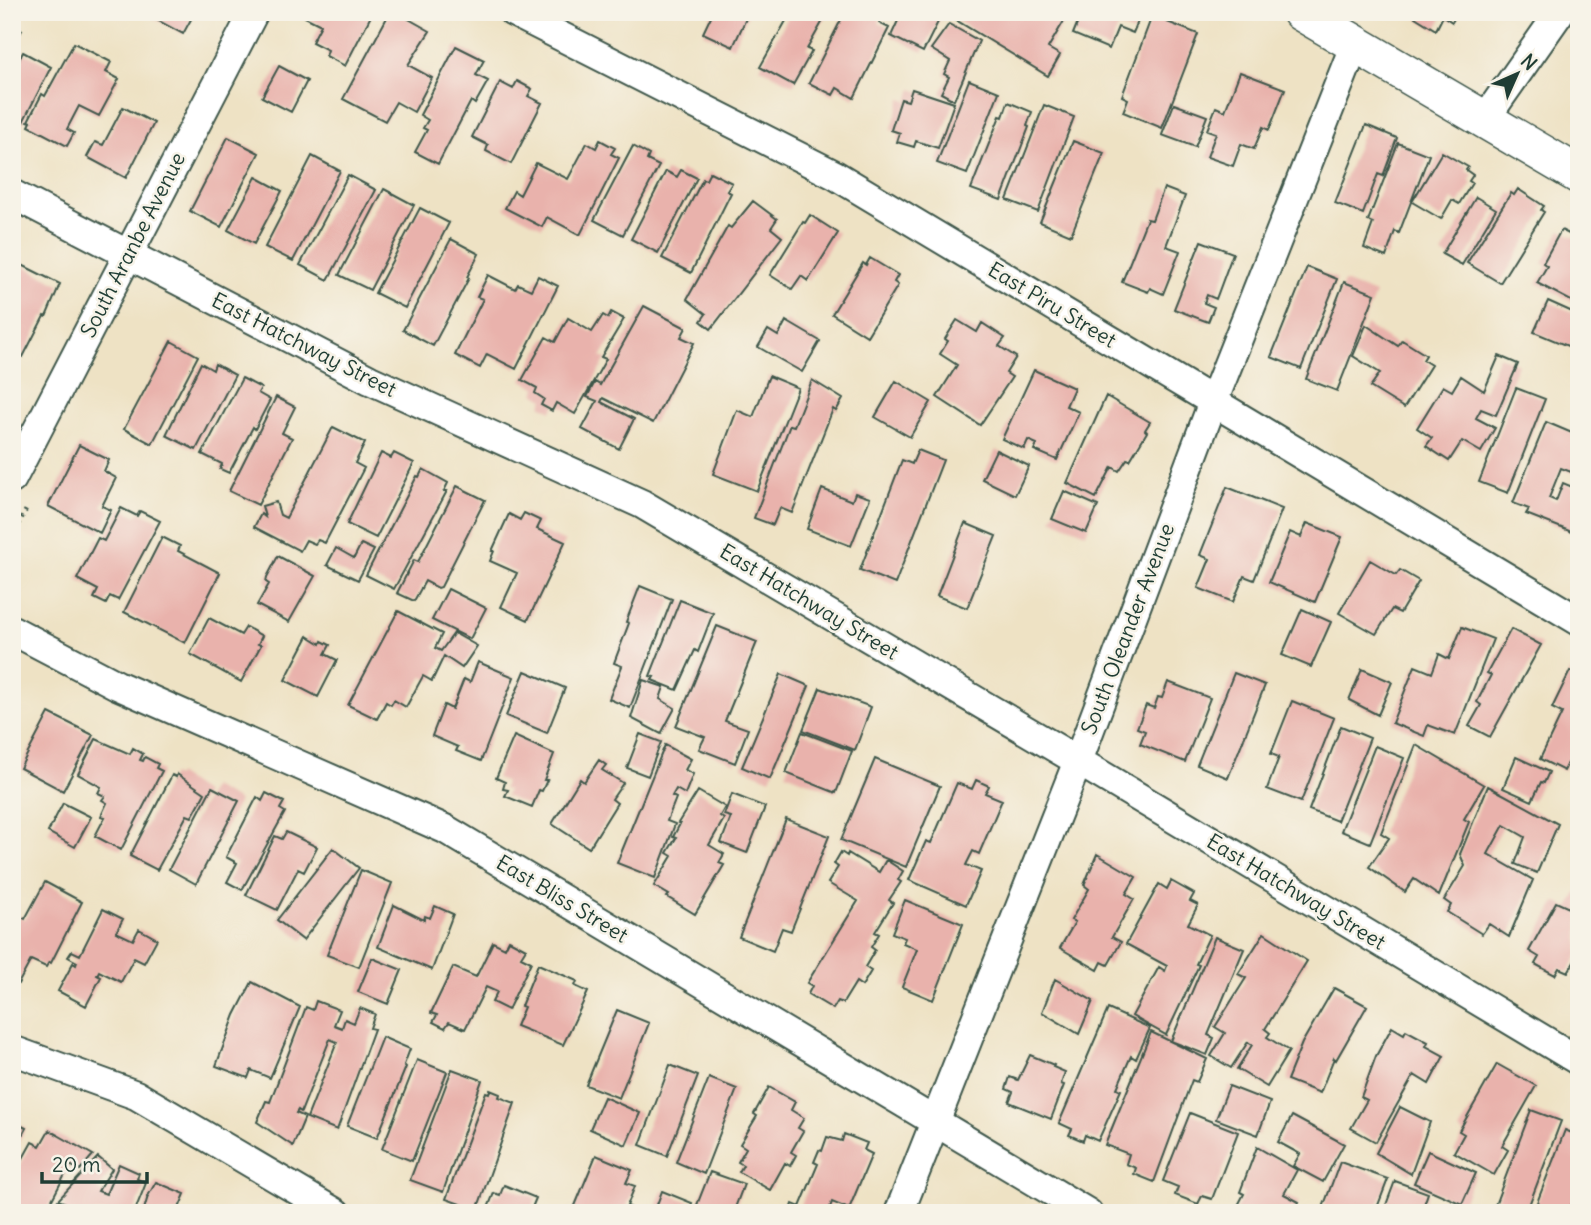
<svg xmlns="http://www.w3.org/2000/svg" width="1591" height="1225" font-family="Delius,sans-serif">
<rect width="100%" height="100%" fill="#f7f3e8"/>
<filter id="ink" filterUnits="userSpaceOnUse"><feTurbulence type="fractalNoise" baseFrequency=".0143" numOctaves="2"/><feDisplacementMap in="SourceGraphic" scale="14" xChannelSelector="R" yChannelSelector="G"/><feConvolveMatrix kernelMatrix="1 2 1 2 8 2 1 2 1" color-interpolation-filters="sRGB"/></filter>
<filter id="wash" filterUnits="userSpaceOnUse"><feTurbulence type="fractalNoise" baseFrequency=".00686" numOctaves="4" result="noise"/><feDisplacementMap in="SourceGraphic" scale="28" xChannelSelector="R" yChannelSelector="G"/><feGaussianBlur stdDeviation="1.57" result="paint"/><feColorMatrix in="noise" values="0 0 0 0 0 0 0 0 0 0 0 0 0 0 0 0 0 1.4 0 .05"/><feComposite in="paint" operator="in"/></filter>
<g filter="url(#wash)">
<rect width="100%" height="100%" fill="#eee2c4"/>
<g id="blocks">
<path fill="#e9b2ac" d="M142,12H195L183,34Z
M307,12L372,14L345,66L326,56L328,50L312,42L321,25L305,17Z
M390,12H396L430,31L408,65L432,78L414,112L396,102L385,121L343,99Z
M713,12H749L733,47L703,33Z
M791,12H828L807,49L812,51L793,85L760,67Z
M845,12H873L881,18L879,23L889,28L854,98L837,88L833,95L809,83Z
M902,12H924L939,20L923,52L891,36Z
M960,12H1051L1064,21L1048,48L1060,55L1048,76L956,20Z
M1082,12H1142L1133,33L1118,27L1109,49L1073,34Z
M1418,12H1458L1452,22L1443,16L1436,30L1415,17Z
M1152,16L1198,34L1162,128L1123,112L1128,99L1122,96Z
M949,24L979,41L954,100L941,93L949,77L944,74L950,61L931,49Z
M12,25L22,30L12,49Z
M74,43L111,62L106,72L119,79L99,116L79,106L67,129L74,133L67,146L29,126L31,122L28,121L42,94L45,96Z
M456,46L484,60L476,75L488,81L475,104L471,101L438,164L415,152L427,130L423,128L428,120L420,115Z
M23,52L51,67L22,124L12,119V73Z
M279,66L307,81L291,112L262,97Z
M1240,72L1285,89L1269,130L1263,127L1254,149L1241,144L1233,166L1207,157L1216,133L1207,130L1216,107L1225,111Z
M969,80L999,92L967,174L937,163Z
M517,81L532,89L528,96L542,103L511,164L486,151L488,145L472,137L500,82L513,89Z
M912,89L954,103L938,148L916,141L914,147L897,142L900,133L891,130L901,99L908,101Z
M1008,102L1032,112L1027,126L1029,127L1001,200L971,189L1000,116L1003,117Z
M1174,104L1207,116L1195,147L1162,135Z
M1044,105L1074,117L1038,212L1007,200Z
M123,107L154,123L126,178L87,157L95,142L103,145Z
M1366,125L1397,138L1383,176L1378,174L1363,214L1335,203Z
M228,137L259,153L221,227L190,211Z
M600,140L615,148L611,154L619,158L580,235L547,217L542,227L505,208L514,191L520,195L536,163L568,179L587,143L596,148Z
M1073,141L1104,153L1071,235L1040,222Z
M1398,143L1429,155L1399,233L1395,231L1386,257L1364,248L1373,223L1368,221Z
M633,146L649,155L647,160L659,166L623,235L594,220Z
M1442,152L1468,167L1466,170L1473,175L1469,181L1472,183L1459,204L1452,200L1441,219L1412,202Z
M312,156L340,171L293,261L265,247Z
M681,170L697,178L658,253L631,239L666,171L677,177Z
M710,172L732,183L727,191L731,193L691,273L662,258L703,179L706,180Z
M348,175L376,190L328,280L300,265Z
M256,177L282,191L254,244L228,230Z
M1164,188L1185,196L1166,246L1180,251L1163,294L1150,288L1148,292L1122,282L1147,219L1152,220Z
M384,189L414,205L370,290L339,275Z
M1518,189L1544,206L1541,210L1544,212L1500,283L1467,263L1511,193L1514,195Z
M1476,197L1496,209L1462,265L1442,254Z
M753,201L777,219L771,228L782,237L711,329L701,321L706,314L687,299L728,226L731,228Z
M420,208L449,223L405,308L375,293Z
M810,215L838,233L808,281L801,276L792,289L770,275L803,222L805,223Z
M1561,230L1575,237L1576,234L1579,236V291L1573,302L1537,283L1547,266L1543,263Z
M451,239L479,254L467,277L469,278L433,346L403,330Z
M1201,241L1233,253L1216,299L1207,295L1204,303L1214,307L1208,322L1174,309Z
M870,258L898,275L894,282L898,285L867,336L832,314L863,263L866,265Z
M12,260L60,284L46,317L44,316L23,357L12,352Z
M1307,267L1337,279L1301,369L1271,357Z
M488,275L515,289L518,284L531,290L538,276L558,286L516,369L487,354L480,368L455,355L483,299L477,297Z
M1344,282L1375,294L1337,391L1306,379Z
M1548,301L1579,315V327L1570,347L1534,332Z
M644,306L686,328L681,337L694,343L653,423L603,398L601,402L634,419L619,449L582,429L597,401L587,397L595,382L600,385Z
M611,312L624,319L601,357L606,359L575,414L556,403L552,411L541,405L544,399L535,393L537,388L522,380L546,337L555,342L568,318L592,332L603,315L608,318Z
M957,320L977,332L982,323L1005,338L999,346L1016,357L1006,373L1012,377L980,425L937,397L957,365L940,354L948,341L945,339Z
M786,321L820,341L802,372L758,347L768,330L778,336Z
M1366,325L1398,346L1402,340L1426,355L1423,360L1431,365L1404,408L1370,387L1380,373L1353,356Z
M171,341L198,356L152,444L124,429Z
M1499,356L1518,364L1496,415L1481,409L1476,418L1495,428L1481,452L1462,441L1449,461L1426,446L1432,438L1417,428L1443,386L1452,391L1461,376L1484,391Z
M201,363L213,370L215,364L235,375L196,450L166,435Z
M1034,370L1074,388L1066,406L1079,412L1057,460L1034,450L1037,444L1028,440L1024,449L1002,439Z
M769,376L798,388L757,491L713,474L737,410L753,417Z
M242,378L261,388L258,393L270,400L255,429L253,427L229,473L220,469L222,464L202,454Z
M812,380L843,399L836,411L833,409L792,513L780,508L773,525L754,518L790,425L794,426Z
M896,381L931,402L910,437L875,417Z
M1516,388L1545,399L1508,493L1479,482Z
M1106,396L1150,422L1145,430L1147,432L1130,460L1127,459L1119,471L1112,467L1096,498L1067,483Z
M276,397L295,407L282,433L292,438L258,505L229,491Z
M1546,422L1579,436V475L1561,468L1549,498L1556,501L1563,483L1575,488L1572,495L1579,497L1577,534L1526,514L1529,509L1513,503Z
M333,427L365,443L355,463L364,468L325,543L318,540L315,544L306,540L300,551L254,527L261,514L265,517L262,506L276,502L280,515L286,518Z
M79,445L109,460L104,471L116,478L102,506L111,510L100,533L48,506Z
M918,450L943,460L895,584L860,570L902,460L912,464Z
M996,450L1029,466L1015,495L982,479Z
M381,453L391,458L394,453L414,463L376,538L347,524Z
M423,469L448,483L444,491H447L394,589L366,575L417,476L419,477Z
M457,486L485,500L441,587L438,588L425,581L414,601L397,593L414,560L418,562Z
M1227,487L1282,509L1254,580L1244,576L1233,602L1198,588L1210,559L1200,555Z
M822,489L852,501L855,493L870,498L851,546L807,529Z
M1064,491L1098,506L1086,533L1052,519Z
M121,508L137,516L140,511L160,521L118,600L110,596L106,604L94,598L98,590L77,579L98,538L104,541Z
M524,513L541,521L537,529L565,542L528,620L501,607L517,573L490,561L494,551H492L509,514L520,520Z
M965,523L996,536L967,608L937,596Z
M1307,523L1342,537L1315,602L1269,582L1290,532L1301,537Z
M162,537L180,546L178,551L220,573L185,643L124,612Z
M361,544L374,550L358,580L327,565L336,548L354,558Z
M278,556L315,576L289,622L257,605L269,584L266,582L267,577Z
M1370,560L1396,575L1400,570L1419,581L1400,613L1392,609L1376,634L1339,613Z
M640,586L672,599L630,708L609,699L622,666L614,663L629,623L626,622Z
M448,589L486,608L470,639L432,620Z
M680,600L713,613L698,652L695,650L677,690L652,680L654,677L650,676Z
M1302,609L1331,622L1311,667L1282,655Z
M398,611L442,634L435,648L441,651L454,633L477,646L462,668L444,656L432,681L423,676L406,707L394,700L391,705L386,702L377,719L348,705Z
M209,618L241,635L246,627L262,636L258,644L261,645L241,682L190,654Z
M717,626L757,642L725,721L748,729L735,763L699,749L705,737L676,726Z
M1462,627L1493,639L1455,735L1428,725L1424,736L1392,723L1415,666L1432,673L1439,654L1449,659Z
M1511,629L1541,645L1490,737L1469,726L1481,705L1477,702L1491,675L1487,673Z
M308,636L321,644L322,641L330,645L325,654L337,660L318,697L285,680Z
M478,662L514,677L481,761L456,751L458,747L432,736L444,705L452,709L464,679L470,682Z
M1362,669L1392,682L1378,715L1349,700Z
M525,671L565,688L547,733L506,716Z
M1570,671L1579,675V741L1564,771L1540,759L1562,713L1552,708Z
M1234,673L1265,685L1228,778L1197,765Z
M781,674L809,686L770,779L742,767Z
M643,680L664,687L660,699L675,708L661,734L631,718Z
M1168,682L1210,698L1185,762L1140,744L1145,731L1137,728L1146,705L1154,708L1158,697L1162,698Z
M820,688L871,707L855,750L803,730Z
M1292,701L1334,718L1301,802L1267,789L1279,757L1271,754Z
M49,713L93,735L63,791L20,768Z
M1341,726L1370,738L1337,821L1309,810Z
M802,732L852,751L836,793L786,773Z
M640,734L661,742L648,776L627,768Z
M514,736L554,754L544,780H547L542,791L539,790L532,807L505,796L508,790L503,789L505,782L496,778Z
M96,739L130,754L133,748L143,754L140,760L143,761L145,757L158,764L156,768L162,771L121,850L95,836L105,817L101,816L107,803L102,800L105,796L98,793L101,787L78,774Z
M665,745L691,759L685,770L693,774L685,794L676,789L672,796L676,798L667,821L675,824L655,878L617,863Z
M1416,745L1484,785L1464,819L1469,822L1439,896L1414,879L1405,892L1369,867L1389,838L1381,833Z
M1375,746L1404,758L1370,843L1341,831Z
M1516,757L1549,772L1544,783L1541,782L1532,801L1503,788Z
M875,759L940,786L906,867L841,840Z
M599,760L606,765L602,770L623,783L612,799L617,803L589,848L552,824L580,779L584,782Z
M177,774L205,793L192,817L187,815L157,870L130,856L172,775L176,777Z
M976,780L989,786L985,793L1002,800L979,854L973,851L966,865L981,871L966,905L909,880L926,841L931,843L957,783L972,789Z
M1488,786L1558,824L1537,873L1515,864L1525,837L1504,825L1488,854L1533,880L1509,937L1489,924L1482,934L1447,912L1451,905L1444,900L1465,866L1460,854Z
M212,787L239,801L196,884L169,869Z
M698,791L725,807L720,816L724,819L709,845L724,854L719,863L724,865L695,914L667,897L669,895L654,886L672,856L667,853L676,838L673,837L680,824L678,823Z
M266,793L284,802L280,809L285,812L242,890L227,882L237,863L226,857L257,797L262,801Z
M732,794L765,807L747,853L721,843L731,817L724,815Z
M63,803L91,817L75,847L48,832Z
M786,819L829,836L791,931L782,928L773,951L739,937Z
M286,832L317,847L304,872L298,869L277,910L246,895L275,836L282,839Z
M333,848L359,868L303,940L277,920Z
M841,852L847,856L848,853L879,872L886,860L903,871L898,880L901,882L889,900L893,903L875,932L879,934L871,947L875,950L865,967L871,971L862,986L856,982L843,1003L838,1001L833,1009L808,994L812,986L807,983L858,901L828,883L838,867L834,864Z
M1097,854L1136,877L1126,894L1134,899L1112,937L1121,942L1108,965L1102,962L1098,970L1060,948L1075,922L1071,920L1089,889L1084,885Z
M361,870L392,883L359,967L327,955Z
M1171,881L1194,894L1190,901L1198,905L1188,924L1210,935L1196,964L1199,965L1166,1035L1132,1016L1159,967L1165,971L1167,966L1126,944L1159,884L1167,889Z
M45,882L82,902L51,963L49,962L46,967L31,960L18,984L12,981V921L16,914L25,919Z
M1579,890V954L1568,972L1559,968L1555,975L1535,964L1539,957L1529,951L1556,902L1569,908Z
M905,900L963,924L933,1000L902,987L917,949L903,943L905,938L892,933Z
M394,905L424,920L425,916L430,918L435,906L453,914L432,970L378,947Z
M103,909L123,919L116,932L133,940L139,929L157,939L144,963L134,958L121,982L99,971L97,975L101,977L86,1006L58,991L73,963L76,965L77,962L68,957L72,951L80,955Z
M1264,933L1307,961L1265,1029L1270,1033L1267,1037L1289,1051L1267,1087L1237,1069L1252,1045L1248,1042L1231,1068L1211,1056L1225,1033L1215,1027L1246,978L1238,974Z
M1215,937L1244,949L1208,1035L1214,1038L1207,1055L1171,1041Z
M509,940L526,949L521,957L531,962L508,1010L492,1002L497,992L486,987L465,1029L449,1022L445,1028L433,1022L437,1015L431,1013L453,967L476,977L493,942L505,948Z
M372,958L402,970L388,1004L358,992Z
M538,964L577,981L575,986L588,992L563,1045L516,1026L524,1007L521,1006Z
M1055,979L1093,1001L1079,1034L1042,1012Z
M252,982L300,1007L270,1078L251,1070L248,1078L216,1066L235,1015Z
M1334,988L1367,1006L1336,1060L1334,1058L1320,1093L1287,1080L1302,1043Z
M316,1001L340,1010L334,1025L342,1028L345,1019L354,1023L360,1008L375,1014L370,1028L374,1029L337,1130L307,1118L337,1042L330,1039L301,1112L298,1110L296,1113L305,1117L293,1146L257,1122L266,1101L270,1102L306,1007L313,1010Z
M1108,1009L1150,1028L1136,1059L1131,1056L1117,1088L1121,1090L1098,1141L1085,1135L1083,1141L1069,1135L1072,1129L1059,1123Z
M617,1010L649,1023L619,1098L586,1085Z
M1392,1027L1404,1034L1406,1030L1428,1042L1426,1046L1444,1056L1429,1084L1414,1075L1376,1142L1351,1128L1367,1100L1361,1097L1376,1056Z
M1151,1032L1207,1059L1197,1082L1192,1080L1154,1182L1134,1174L1136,1168L1126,1164L1129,1154L1105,1145Z
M382,1037L410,1049L404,1065L406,1067L377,1138L347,1126Z
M1030,1055L1054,1065L1053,1067L1065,1072L1061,1084L1064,1085L1051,1119L1009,1102L1013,1092L1006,1089L1010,1077L1018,1080Z
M417,1060L447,1072L412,1161L382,1149Z
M1497,1064L1536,1086L1502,1146L1508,1150L1494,1175L1454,1152L1464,1134L1459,1131Z
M670,1065L698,1076L667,1156L640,1145Z
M452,1069L482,1080L443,1192L410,1180Z
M709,1078L737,1089L704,1174L676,1162Z
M1229,1086L1270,1102L1258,1135L1216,1119Z
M769,1087L795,1102L791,1110L804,1118L798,1128L803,1131L791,1152L796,1155L790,1166L785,1163L770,1190L739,1172L743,1165L738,1162L746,1148L740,1144L757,1116L754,1114Z
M490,1090L500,1094L499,1097L515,1103L477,1210L446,1199L486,1092L489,1093Z
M604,1097L640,1113L626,1145L590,1129Z
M1400,1107L1430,1122L1411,1174L1376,1153Z
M1531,1110L1561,1121L1526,1213H1492Z
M1190,1113L1238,1132L1212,1199L1202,1196L1198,1204L1175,1195L1178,1187L1163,1181Z
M1292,1116L1344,1144L1323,1182L1293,1166L1300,1154L1278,1142Z
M12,1121L26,1128L12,1154Z
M49,1130L93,1155L80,1170L70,1165L45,1213H12V1178L32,1142L40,1146Z
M1565,1130L1579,1136V1186L1568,1213H1533Z
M844,1134L867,1143L864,1150L872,1154L849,1209L832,1202L828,1213H790L793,1204L800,1207L818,1164L814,1162L819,1150L822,1151L827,1137L842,1141Z
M1257,1147L1297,1170L1284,1194L1299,1202L1293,1213H1234L1244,1194L1240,1192Z
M1428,1151L1476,1173L1462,1204L1414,1183Z
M596,1155L632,1170L626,1183L635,1186L627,1206L642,1213H572Z
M98,1157L112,1169L98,1191L106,1194L119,1164L139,1173L137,1179L146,1183L134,1213H62L66,1203L58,1200Z
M1340,1162L1388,1179L1375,1213H1321Z
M710,1172L744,1184L733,1213H715L697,1205Z
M1395,1181L1428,1193L1421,1213H1383Z
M156,1182L185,1194L177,1213H143L148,1196Z
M504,1185L536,1198L531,1210L538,1213H486L494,1193L500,1195Z
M662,1191L692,1203L688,1213H654Z"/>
</g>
</g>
<g filter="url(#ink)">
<use href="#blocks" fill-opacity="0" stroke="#3e564a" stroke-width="2"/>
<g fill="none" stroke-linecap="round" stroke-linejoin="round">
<g stroke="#3e564a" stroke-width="32">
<path id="minor" d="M513,12L835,175L1579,621
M1485,119L1560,12
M12,194L370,380L642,504L1078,761L1579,1061
M12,479L254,12
M12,630L117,685L445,829L1088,1213
M12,1050L136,1095L336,1213
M899,1213L1078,761L1213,402L1355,44"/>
</g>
<g stroke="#3e564a" stroke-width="40">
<path id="tertiary" d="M1301,12L1579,175"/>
</g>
<path stroke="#3e564a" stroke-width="4.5" stroke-dasharray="2 5" stroke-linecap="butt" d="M12,537L28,506"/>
<use href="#minor" stroke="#fff" stroke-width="28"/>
<use href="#tertiary" stroke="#fff" stroke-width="37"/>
</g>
</g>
<g text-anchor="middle" stroke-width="5" stroke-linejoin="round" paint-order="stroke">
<g font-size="21" fill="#1f3d34" stroke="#f7f3e8">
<text transform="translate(133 245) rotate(-63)" y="7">South Aranbe Avenue</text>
<text transform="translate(1052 305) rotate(31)" y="7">East Piru Street</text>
<text transform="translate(304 345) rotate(27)" y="7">East Hatchway Street</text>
<text transform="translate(809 602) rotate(31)" y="7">East Hatchway Street</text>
<text transform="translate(1128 629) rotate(-69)" y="7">South Oleander Avenue</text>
<text transform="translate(1296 892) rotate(31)" y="7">East Hatchway Street</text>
<text transform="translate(562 899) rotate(31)" y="7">East Bliss Street</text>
</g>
</g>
<rect width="1591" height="1225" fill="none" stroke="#f7f3e8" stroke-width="42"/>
<g transform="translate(1517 74) rotate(45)" stroke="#f7f3e8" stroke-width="5" paint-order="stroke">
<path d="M0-5L12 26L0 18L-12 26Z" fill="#1f3d34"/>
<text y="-10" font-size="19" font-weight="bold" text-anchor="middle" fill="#1f3d34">N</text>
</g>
<path d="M42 1172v10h105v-10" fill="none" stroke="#1f3d34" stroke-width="3.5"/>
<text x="52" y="1172" font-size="21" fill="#1f3d34" stroke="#f7f3e8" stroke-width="5" paint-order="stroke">20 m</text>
</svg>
